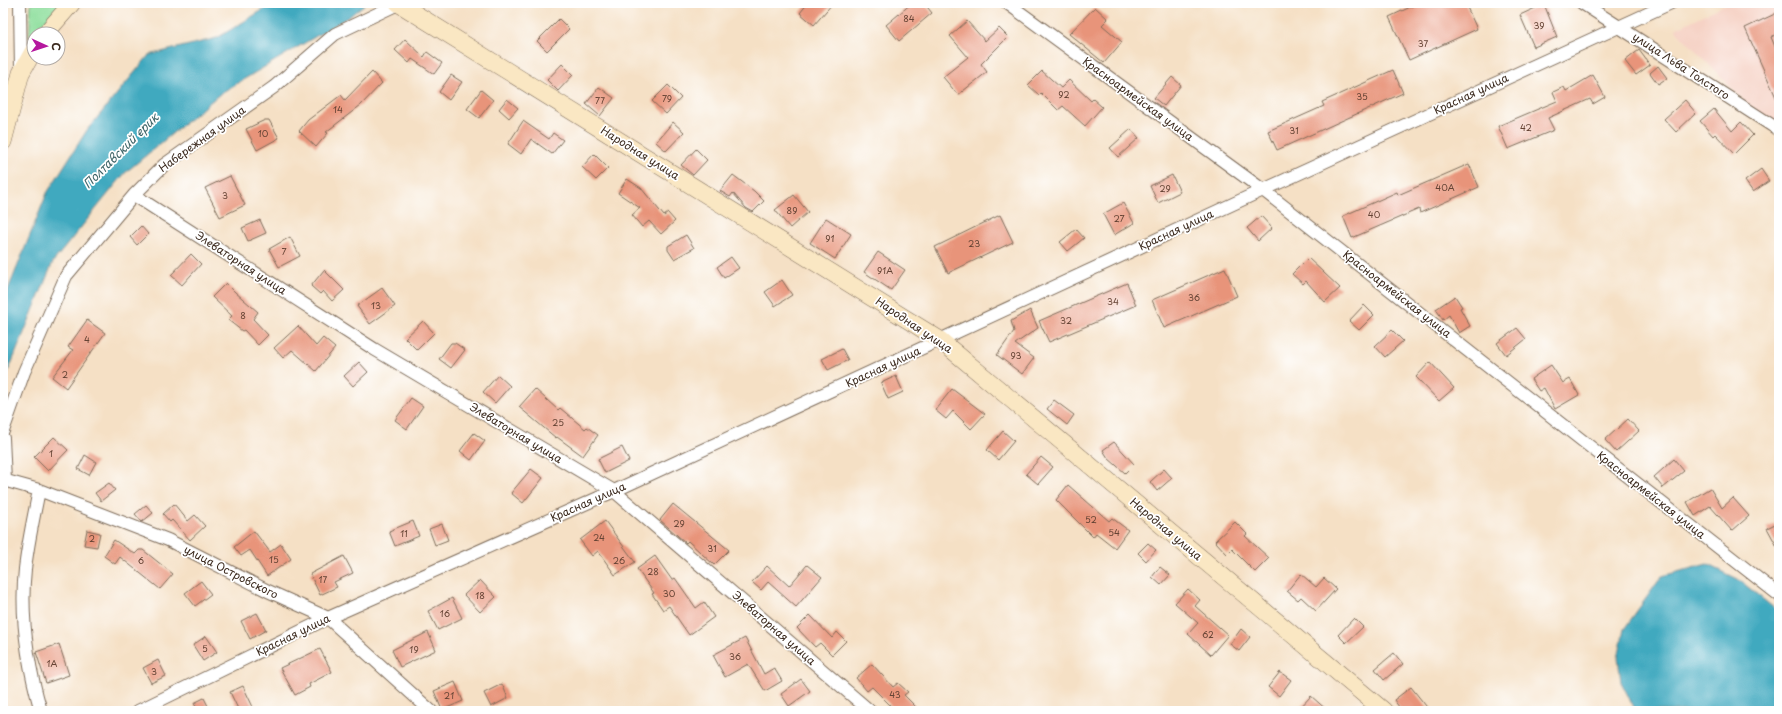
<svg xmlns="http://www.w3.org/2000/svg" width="1782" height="714" font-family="'Playpen Sans',sans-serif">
<rect width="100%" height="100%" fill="#fff"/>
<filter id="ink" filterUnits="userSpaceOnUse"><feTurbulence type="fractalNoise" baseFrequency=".025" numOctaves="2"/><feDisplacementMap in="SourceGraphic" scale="8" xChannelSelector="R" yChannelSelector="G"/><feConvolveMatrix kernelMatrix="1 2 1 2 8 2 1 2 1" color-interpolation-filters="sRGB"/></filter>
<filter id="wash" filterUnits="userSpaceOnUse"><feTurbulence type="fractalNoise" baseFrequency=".012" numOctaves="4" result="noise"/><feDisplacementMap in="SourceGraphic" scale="16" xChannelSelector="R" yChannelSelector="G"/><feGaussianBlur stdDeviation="0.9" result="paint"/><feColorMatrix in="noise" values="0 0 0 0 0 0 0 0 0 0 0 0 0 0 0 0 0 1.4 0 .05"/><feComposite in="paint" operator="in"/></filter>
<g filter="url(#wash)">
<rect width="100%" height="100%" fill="#f5e0c5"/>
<path fill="#f6d2c5" d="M1728,3H1779V123L1760,118L1675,29Z"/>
<path fill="#8fdf9e" stroke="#65845e" d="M31,3H62L29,38Z"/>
<path fill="#3fa9bf" stroke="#3d6a6e" d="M274,3H366L350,16L221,93L125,173L53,262L3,384V302L47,193L87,130L149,55L217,38Z
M1707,564L1738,579L1779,612V711H1636L1621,682L1618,658L1624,629L1662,576Z"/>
<g id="blocks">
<path fill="#e8947a" d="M808,3H833L814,25L800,13Z
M912,3H924L932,13L899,41L886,25Z
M1419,3H1465L1477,29L1409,60L1389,17Z
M1544,4L1557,37L1534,47L1520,15Z
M1095,7L1108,19L1102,25L1122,42L1104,63L1069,34Z
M1779,12V33L1771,37L1779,56V104L1745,28Z
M559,19L569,29L547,51L537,41Z
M967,21L985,41L999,28L1008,37L981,64L987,72L958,95L943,77L968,57L950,36Z
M405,39L424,57L427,52L442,63L434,74L412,59L409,63L395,50Z
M1639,50L1650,65L1636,75L1625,61Z
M562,64L573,75L558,91L547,80Z
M1658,66L1667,78L1658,84L1650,73Z
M1393,70L1403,93L1277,150L1268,131L1324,106L1322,102Z
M1042,71L1061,88L1069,80L1091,101L1093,99L1102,107L1085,126L1063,106L1058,110L1041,93L1039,95L1028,85Z
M372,72L382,83L361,105L326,132L328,133L316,147L299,131L308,120L341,95L345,100Z
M451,75L462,82L449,100L439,92Z
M1593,75L1605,97L1593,104L1590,99L1548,118L1554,130L1508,149L1498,126L1557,101L1553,92L1564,87L1566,91Z
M1172,77L1181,85L1164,106L1154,98Z
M668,85L681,98L666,114L652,101Z
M599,87L614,98L600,116L586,104Z
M481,90L493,100L479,118L467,109Z
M507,99L518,108L509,118L499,109Z
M1685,100L1696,113L1676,132L1664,119Z
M1714,109L1732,131L1741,122L1753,135L1734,154L1715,134L1713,136L1700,121Z
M265,120H269L279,138L257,150L246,129Z
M523,121L549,139L553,133L563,140L552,154L531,139L521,154L508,144Z
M673,122L684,132L666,151L656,142Z
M1131,129L1139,138L1118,157L1110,148Z
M696,149L707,160L693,175L681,165Z
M594,154L608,168L596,180L582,167Z
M1469,164L1479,187L1420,213L1419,209L1352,238L1343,216L1397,192L1398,195Z
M1761,169L1769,181L1753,192L1745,181Z
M733,175L754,191L764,201L753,212L746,208L733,193L730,197L720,191Z
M1172,175L1180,192L1158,203L1150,186Z
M230,176L245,205L220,217L205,188Z
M627,179L641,188L664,216L668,213L675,221L661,234L649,221L642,227L632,215L640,208L618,193Z
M794,195L808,212L790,228L775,210Z
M1123,203L1134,223L1114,235L1103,214Z
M1000,215L1013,242L948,273L935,247Z
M1261,216L1272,228L1258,241L1247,228Z
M826,218L851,234L835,259L810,243Z
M260,220L266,233L248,241L242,228Z
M141,226L148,234L137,245L130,237Z
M1076,229L1084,238L1068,251L1060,242Z
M686,235L694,248L674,259L668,250V246Z
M290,237L300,256L279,267L269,249Z
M878,252L905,270L891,290L864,272Z
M191,254L201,264L182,285L171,275Z
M731,257L739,268L724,278L717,267Z
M1308,258L1340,288L1325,302L1306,281L1303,284L1292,274Z
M1225,268L1237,296L1164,328L1152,300Z
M324,270L344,290L332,301L323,291L320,294L311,286Z
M782,280L792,295L775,306L765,292Z
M226,283L235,292L258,312L253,319L268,335L258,345L244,330L242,331L228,320L232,316L212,297Z
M1127,283L1136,305L1049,342L1039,321Z
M382,288L395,306L370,324L357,306Z
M1455,296L1462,307L1460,308L1470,326L1459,333L1449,315L1443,320L1436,309Z
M1364,305L1374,315L1359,330L1349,321Z
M1030,310L1038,328L1015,344L1034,358L1022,374L997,355L1014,331L1011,321Z
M87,320L105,333L66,388L52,377L73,350L68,347Z
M423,321L434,333L417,350L405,338Z
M298,326L316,346L323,338L335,348L316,371L292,350L283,358L274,348Z
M1517,328L1526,339L1506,355L1497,343Z
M1392,330L1403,341L1385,357L1375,346Z
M451,343H455L465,350L451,368L439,359Z
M842,349L848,360L828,370L822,359Z
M359,362L368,372L353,386L344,376Z
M1430,362L1454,388L1439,401L1416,377Z
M1551,365L1563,383L1570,379L1579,395L1555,409L1544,388L1539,391L1531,379Z
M498,375L510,386L495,403L483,392Z
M896,376L903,392L888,399L881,383Z
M535,389L558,410L560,408L585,429L587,427L598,435L583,456L557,437L556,438L519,407Z
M952,389L985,414L971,429L953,411L946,419L935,410Z
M411,398L423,406L407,429L395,420Z
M1054,400L1074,415L1067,425L1047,409Z
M1628,419L1639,431L1616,452L1605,440Z
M1003,431L1014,441L998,460L987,450Z
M474,433L485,441L471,460L460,451Z
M54,437L68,450L48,471L34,457Z
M1114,442L1134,464L1125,473L1108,458L1103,450Z
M622,447L629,461L605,473L598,459Z
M85,455L96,462L89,475L78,469Z
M1041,457L1053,467L1038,484L1026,474Z
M1674,459L1684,471L1663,488L1654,477Z
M531,469L543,478L523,503L511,493Z
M1164,469L1172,478L1157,491L1150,482Z
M109,483L115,490L101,501L95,493Z
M1068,485L1109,521L1112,518L1128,530L1115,548L1096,533L1093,537L1056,500Z
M1710,488L1722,508L1733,498L1749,516L1732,531L1710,506L1695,516L1687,502Z
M174,504L188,521L195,515L205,526L190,540L172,520L170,522L163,514Z
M673,504L729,550L714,565L688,541L686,543L660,520Z
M146,505L153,513L142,522L135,514Z
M413,521L419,536L395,546L389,531Z
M605,521L635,562L615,575L598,551L592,556L580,540Z
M1235,522L1247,534L1245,536L1269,558L1255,572L1232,549L1227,554L1215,541Z
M1779,522V550L1767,528Z
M442,524L448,540L435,545L429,529Z
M87,530L100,533L97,547L84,545Z
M254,531L270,552L281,544L291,559L267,576L250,550L241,556L234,547Z
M114,540L135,554L139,550H143L173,574L160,589L120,557L115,564L104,556Z
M1148,543L1156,550L1146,561L1138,553Z
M344,556L353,573L334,582L337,587L320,595L310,574Z
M655,556L672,580L675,578L696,608L704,602L714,617L689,635L669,606L663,610L652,594L654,593L637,569Z
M807,565L822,577L796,607L768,582L761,590L752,582L767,566L789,586Z
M1160,567L1170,575L1161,585L1152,577Z
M1301,574L1316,587L1324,578L1336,589L1316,611L1301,597L1298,600L1287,591Z
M480,580L496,597L480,612L464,595Z
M201,581L211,594L195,606L185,593Z
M1188,589L1200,600L1195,606L1228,635L1211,655L1188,634L1198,623L1175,603Z
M452,598L462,618L438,630L428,611Z
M257,613L266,630L250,639L241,621Z
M810,615L832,638L837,632L846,641L832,655L820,643L815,647L797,628Z
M1354,618L1363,627L1346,643L1338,635Z
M1241,629L1250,637L1239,651L1230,644Z
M428,632L436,650L400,667L392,650Z
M206,636L217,652L203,661L193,645Z
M745,638L764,674L774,668L782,681L765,691L748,664L725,677L713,655Z
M59,644L69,675L46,683L36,652Z
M320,649L332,672L309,684L310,687L295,695L280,668Z
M1394,653L1403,664L1384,680L1375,669Z
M158,660L166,676L151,683L143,668Z
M872,664L893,687L898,683L908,692L904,695L920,711H896L872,687L867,691L856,678Z
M1280,672L1291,680L1279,696L1268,687Z
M801,679L810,691L789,706L781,694Z
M455,682L463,701L442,710L434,691Z
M502,684L508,698L491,707L484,693Z
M243,686L253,707L244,711H239L230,692Z
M1411,687L1430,711H1402L1394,700Z
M1311,696L1328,711H1297Z
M204,698L209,708L198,711L194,703Z"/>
</g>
</g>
<g filter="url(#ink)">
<use href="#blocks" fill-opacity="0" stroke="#7c6a58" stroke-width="1"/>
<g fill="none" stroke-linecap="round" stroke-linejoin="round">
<g stroke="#7c6a58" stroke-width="14">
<path id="street" d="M20,3L21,72
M1007,3L1263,190L1779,595
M1582,3L1779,130
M134,195L374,349L614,491L870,711
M3,431L24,372L66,276L134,195L164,165L274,87L335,34L400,3
M3,438L5,481
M3,480L39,490L168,540L268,591L328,618L431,711
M39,490C34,516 28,542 25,569C20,616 28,666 41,711
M138,711L328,618L614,491L1263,190L1671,3"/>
</g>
<g stroke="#7c6a58" stroke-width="18">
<path id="secondary" d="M398,3L940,340L1384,711
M45,34L72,3
M3,142L21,73L34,50"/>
</g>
<use href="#street" stroke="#fff" stroke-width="12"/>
<use href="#secondary" stroke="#fae7c3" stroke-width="17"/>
</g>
</g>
<g text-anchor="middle" stroke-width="3.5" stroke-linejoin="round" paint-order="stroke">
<g font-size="9" fill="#664435">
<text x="909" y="22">84</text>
<text x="1539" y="29">39</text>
<text x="1423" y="47">37</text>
<text x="1064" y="98">92</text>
<text x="1362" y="100">35</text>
<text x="667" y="102">79</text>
<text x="600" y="104">77</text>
<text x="338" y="113">14</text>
<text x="1526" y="131">42</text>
<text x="1294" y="134">31</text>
<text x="263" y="137">10</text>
<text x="1445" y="191">40А</text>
<text x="1165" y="192">29</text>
<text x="225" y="199">3</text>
<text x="792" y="214">89</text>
<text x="1374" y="218">40</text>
<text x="1119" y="222">27</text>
<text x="830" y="242">91</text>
<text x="974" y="247">23</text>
<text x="284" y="255">7</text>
<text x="885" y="274">91А</text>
<text x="1194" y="301">36</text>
<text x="1113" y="305">34</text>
<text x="376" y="309">13</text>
<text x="243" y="319">8</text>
<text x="1066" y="324">32</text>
<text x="87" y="343">4</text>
<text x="1016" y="359">93</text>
<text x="65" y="378">2</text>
<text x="558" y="426">25</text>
<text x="51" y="457">1</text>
<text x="1091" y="523">52</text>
<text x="679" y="527">29</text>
<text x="1114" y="536">54</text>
<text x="404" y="537">11</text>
<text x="599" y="541">24</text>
<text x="92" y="542">2</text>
<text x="712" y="552">31</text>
<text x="274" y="563">15</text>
<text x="141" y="564">6</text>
<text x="619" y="564">26</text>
<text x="653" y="575">28</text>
<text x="323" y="583">17</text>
<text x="669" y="597">30</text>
<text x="480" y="599">18</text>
<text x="445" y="617">16</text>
<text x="1208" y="638">62</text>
<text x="205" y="652">5</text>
<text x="414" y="653">19</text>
<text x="735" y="660">36</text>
<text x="52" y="667">1А</text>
<text x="154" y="675">3</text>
<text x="895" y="698">43</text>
<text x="449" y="699">21</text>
</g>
<g font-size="11" fill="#3b2a1e" stroke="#fff">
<text transform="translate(1681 66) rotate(33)" y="4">улица Льва Толстого</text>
<text transform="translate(1471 94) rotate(-25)" y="4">Красная улица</text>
<text transform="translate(1138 99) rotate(36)" y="4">Красноармейская улица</text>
<text transform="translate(202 139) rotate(-36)" y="4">Набережная улица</text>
<text transform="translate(640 153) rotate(32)" y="4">Народная улица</text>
<text transform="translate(1176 230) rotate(-25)" y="4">Красная улица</text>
<text transform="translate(241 263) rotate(33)" y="4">Элеваторная улица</text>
<text transform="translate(1397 294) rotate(38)" y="4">Красноармейская улица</text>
<text transform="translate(914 325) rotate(34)" y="4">Народная улица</text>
<text transform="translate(883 367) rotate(-25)" y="4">Красная улица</text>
<text transform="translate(516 433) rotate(31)" y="4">Элеваторная улица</text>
<text transform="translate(1651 495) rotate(38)" y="4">Красноармейская улица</text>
<text transform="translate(588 502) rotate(-24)" y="4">Красная улица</text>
<text transform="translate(1166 529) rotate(40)" y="4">Народная улица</text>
<text transform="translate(231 572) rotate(27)" y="4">улица Островского</text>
<text transform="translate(774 628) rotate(41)" y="4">Элеваторная улица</text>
<text transform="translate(293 635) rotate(-26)" y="4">Красная улица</text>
</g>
<g font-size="12" font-style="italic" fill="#3d6366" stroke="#fff">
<text transform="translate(121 151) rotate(-45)" y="4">Полтавский ерик</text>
</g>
</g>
<rect width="1782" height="714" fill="none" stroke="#fff" stroke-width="16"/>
<g transform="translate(46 46) rotate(93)"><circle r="19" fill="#ffffff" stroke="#b1aaa5"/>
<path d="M0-3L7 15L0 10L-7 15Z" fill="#b5179e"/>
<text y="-6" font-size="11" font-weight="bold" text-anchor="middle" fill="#3b2a1e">С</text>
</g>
</svg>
